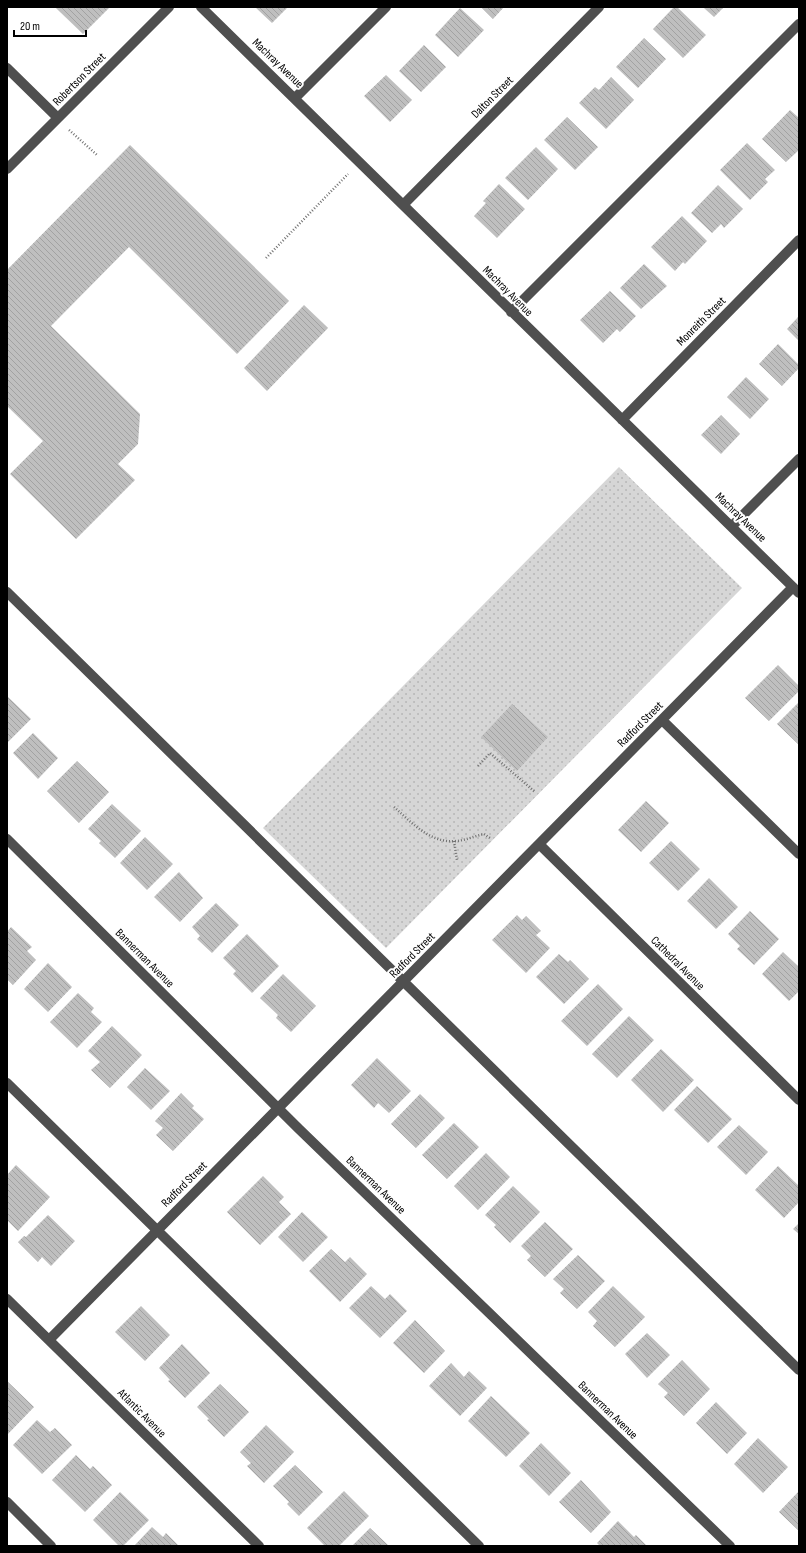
<svg xmlns="http://www.w3.org/2000/svg" width="806" height="1553" font-family="'Sofia Sans Condensed',sans-serif">
<defs>
<pattern id="park-dots" width="8" height="8" patternUnits="userSpaceOnUse"><rect width="8" height="8" fill="#d6d6d6"/><path d="M2 2h.1M6 6h.1" fill="none" stroke="#b6b6b6" stroke-width="1.8" stroke-linecap="round"/></pattern>
<pattern id="building-back-hatch" width="6" height="6" patternUnits="userSpaceOnUse"><rect width="6" height="6" fill="#bfbfbf"/><path d="M-1 5l2 2M0 0l6 6M5-1l2 2" fill="none" stroke="#a2a2a2"/></pattern>
</defs>
<rect width="100%" height="100%" fill="#fff"/>
<path fill="url(#park-dots)" d="M619,467L742,588L386,948L263,828Z"/>
<path fill="url(#building-back-hatch)" d="M55,7H110L83,34Z
M255,7H288L272,23Z
M481,7H504L493,19Z
M674,7H677L706,35L683,58L653,29Z
M703,7H724L714,17Z
M460,8L484,30L458,57L435,35Z
M644,38L666,59L638,88L616,67Z
M424,45L446,67L421,92L399,71Z
M386,75L412,100L390,122L364,96Z
M611,77L634,100L606,129L579,103L595,87L599,90Z
M790,110L799,118V150L786,162L762,139Z
M567,117L598,147L575,170L544,140Z
M747,143L775,170L765,179L768,182L750,200L720,170Z
M130,145L289,301L237,354L129,247L51,326L140,414L138,444L118,464L135,480L76,539L10,474L43,441L7,406V270Z
M536,147L558,169L528,200L505,178Z
M499,184L525,209L497,238L474,216L486,203L483,201Z
M718,185L743,209L724,228L721,224L712,233L691,213Z
M682,216L707,241L685,264L683,262L675,271L651,247Z
M644,264L667,286L641,309L620,288Z
M610,291L636,316L620,332L617,329L603,343L580,320Z
M304,305L328,328L267,391L244,368Z
M799,316V341L787,329Z
M778,344L799,365V368L782,386L759,364Z
M746,377L769,399L750,419L727,397Z
M721,415L740,434L721,454L701,435Z
M778,665L799,686V691L769,721L745,698Z
M7,696L31,719L7,743Z
M799,702V745L777,724Z
M512,704L548,737L517,771L481,737Z
M33,733L58,758L38,779L13,753Z
M77,761L109,792L79,823L47,791Z
M646,801L669,823L641,852L618,830Z
M112,804L141,831L115,858L99,843L101,841L88,829Z
M145,837L173,864L147,890L120,863Z
M671,841L700,869L678,891L649,863Z
M179,872L203,898L180,922L154,897Z
M709,878L738,907L716,929L687,901Z
M216,903L239,925L212,953L197,939L200,936L192,927Z
M750,911L779,939L754,965L737,949L740,946L728,934Z
M517,915L522,920L526,916L541,931L536,935L550,948L526,973L492,940Z
M11,927L32,947L27,951L36,960L13,985L7,979V932Z
M247,934L279,966L252,993L233,974L236,971L223,958Z
M783,952L799,967V991L789,1001L762,974Z
M559,954L568,962L570,960L589,979L564,1004L536,977Z
M48,963L72,987L48,1012L24,989Z
M283,974L316,1006L291,1032L276,1018L278,1015L260,998Z
M598,984L623,1009L587,1046L561,1021Z
M78,993L94,1008L91,1012L102,1022L77,1048L50,1022Z
M629,1016L654,1040L617,1078L592,1054Z
M112,1026L142,1055L110,1088L91,1070L100,1062L88,1051Z
M661,1049L694,1080L663,1112L631,1080Z
M377,1058L411,1091L389,1113L378,1103L374,1108L351,1085Z
M145,1068L170,1091L151,1110L127,1087Z
M697,1086L732,1119L708,1143L674,1110Z
M181,1093L194,1106L192,1108L204,1119L173,1151L156,1135L163,1128L155,1121Z
M420,1094L445,1118L416,1148L391,1124Z
M454,1123L479,1147L447,1179L422,1155Z
M739,1125L768,1152L746,1175L717,1147Z
M486,1153L510,1177L478,1210L454,1186Z
M16,1165L50,1197L18,1231L7,1220V1175Z
M778,1166L799,1186V1202L784,1218L755,1190Z
M263,1176L284,1197L279,1202L291,1214L260,1245L227,1212Z
M513,1186L540,1212L510,1243L494,1227L496,1225L485,1215Z
M302,1212L328,1237L303,1262L278,1237Z
M48,1215L75,1241L51,1266L42,1257L38,1262L18,1242L24,1236L26,1237Z
M545,1222L573,1249L545,1277L527,1260L531,1256L521,1246Z
M799,1223V1234L793,1229Z
M331,1249L345,1262L350,1257L367,1274L340,1302L309,1271Z
M578,1255L605,1281L577,1309L560,1293L564,1289L553,1279Z
M371,1286L385,1299L390,1294L407,1311L380,1338L349,1308Z
M613,1286L645,1317L615,1347L593,1326L597,1321L588,1312Z
M141,1306L170,1335L145,1361L115,1332Z
M415,1320L445,1351L424,1373L393,1343Z
M647,1333L670,1355L647,1378L625,1354Z
M182,1344L210,1373L185,1398L168,1381L170,1380L159,1368Z
M682,1360L710,1389L684,1416L664,1397L668,1393L658,1384Z
M451,1363L464,1377L469,1371L487,1388L460,1416L429,1386Z
M7,1381L34,1407L7,1435Z
M220,1384L249,1412L224,1437L207,1420L209,1419L197,1407Z
M491,1396L530,1433L506,1457L468,1421Z
M716,1402L747,1433L727,1454L696,1423Z
M37,1420L50,1432L55,1428L72,1445L42,1474L13,1445Z
M266,1425L294,1452L264,1483L247,1466L251,1463L240,1452Z
M758,1438L788,1467L763,1493L734,1464Z
M541,1443L571,1473L549,1496L519,1466Z
M76,1455L90,1469L93,1466L112,1485L85,1512L52,1480Z
M295,1465L323,1492L299,1516L287,1504L289,1502L273,1486Z
M581,1480L611,1512L591,1533L559,1502Z
M344,1491L369,1516L339,1546H325L307,1528Z
M799,1491V1531L779,1512Z
M120,1492L149,1520L123,1546H119L93,1520Z
M618,1521L634,1537L636,1535L647,1546H600L597,1543Z
M152,1527L163,1537L166,1533L179,1546H134Z
M370,1528L389,1546H352Z"/>
<g fill="none" stroke-linecap="round" stroke-linejoin="round">
<path stroke="#717171" stroke-width="2.5" stroke-dasharray="1 2" stroke-linecap="butt" d="M69,130L97,155
M266,258L348,174
M478,766L490,753L535,792
M394,807C412,823 431,844 457,841C466,840 475,836 484,834L490,838
M454,841L457,860"/>
<path stroke="#4f4f4f" stroke-width="10" d="M201,7L799,593
M7,68L58,118
M295,98L386,7
M7,169L169,7
M403,205L599,7
M511,312L799,24
M622,420L799,240
M732,526L799,459
M7,592L799,1370
M662,720L799,854
M7,839L299,1129L730,1546
M539,844L799,1100
M7,1083L479,1546
M7,1299L259,1546
M49,1340L793,587
M7,1502L51,1546"/>
</g>
<g text-anchor="middle" stroke-width="4" stroke-linejoin="round" paint-order="stroke">
<g font-size="12" fill="#000" stroke="#fff">
<text transform="translate(278 63) rotate(44)" y="4">Machray Avenue</text>
<text transform="translate(79 79) rotate(-45)" y="4">Robertson Street</text>
<text transform="translate(492 97) rotate(-45)" y="4">Dalton Street</text>
<text transform="translate(508 291) rotate(45)" y="4">Machray Avenue</text>
<text transform="translate(701 321) rotate(-45)" y="4">Monreith Street</text>
<text transform="translate(741 517) rotate(44)" y="4">Machray Avenue</text>
<text transform="translate(640 724) rotate(-45)" y="4">Radford Street</text>
<text transform="translate(412 955) rotate(-45)" y="4">Radford Street</text>
<text transform="translate(145 958) rotate(45)" y="4">Bannerman Avenue</text>
<text transform="translate(678 963) rotate(45)" y="4">Cathedral Avenue</text>
<text transform="translate(184 1184) rotate(-45)" y="4">Radford Street</text>
<text transform="translate(376 1185) rotate(44)" y="4">Bannerman Avenue</text>
<text transform="translate(608 1410) rotate(44)" y="4">Bannerman Avenue</text>
<text transform="translate(142 1413) rotate(45)" y="4">Atlantic Avenue</text>
</g>
</g>
<rect width="806" height="1553" fill="none" stroke="#000000" stroke-width="16"/>
<path d="M14 30v6h72v-6" fill="none" stroke="#000000" stroke-width="2"/>
<text x="20" y="30" font-size="12" fill="#000000" stroke="#ffffff" stroke-width="3" paint-order="stroke">20 m</text>
</svg>
